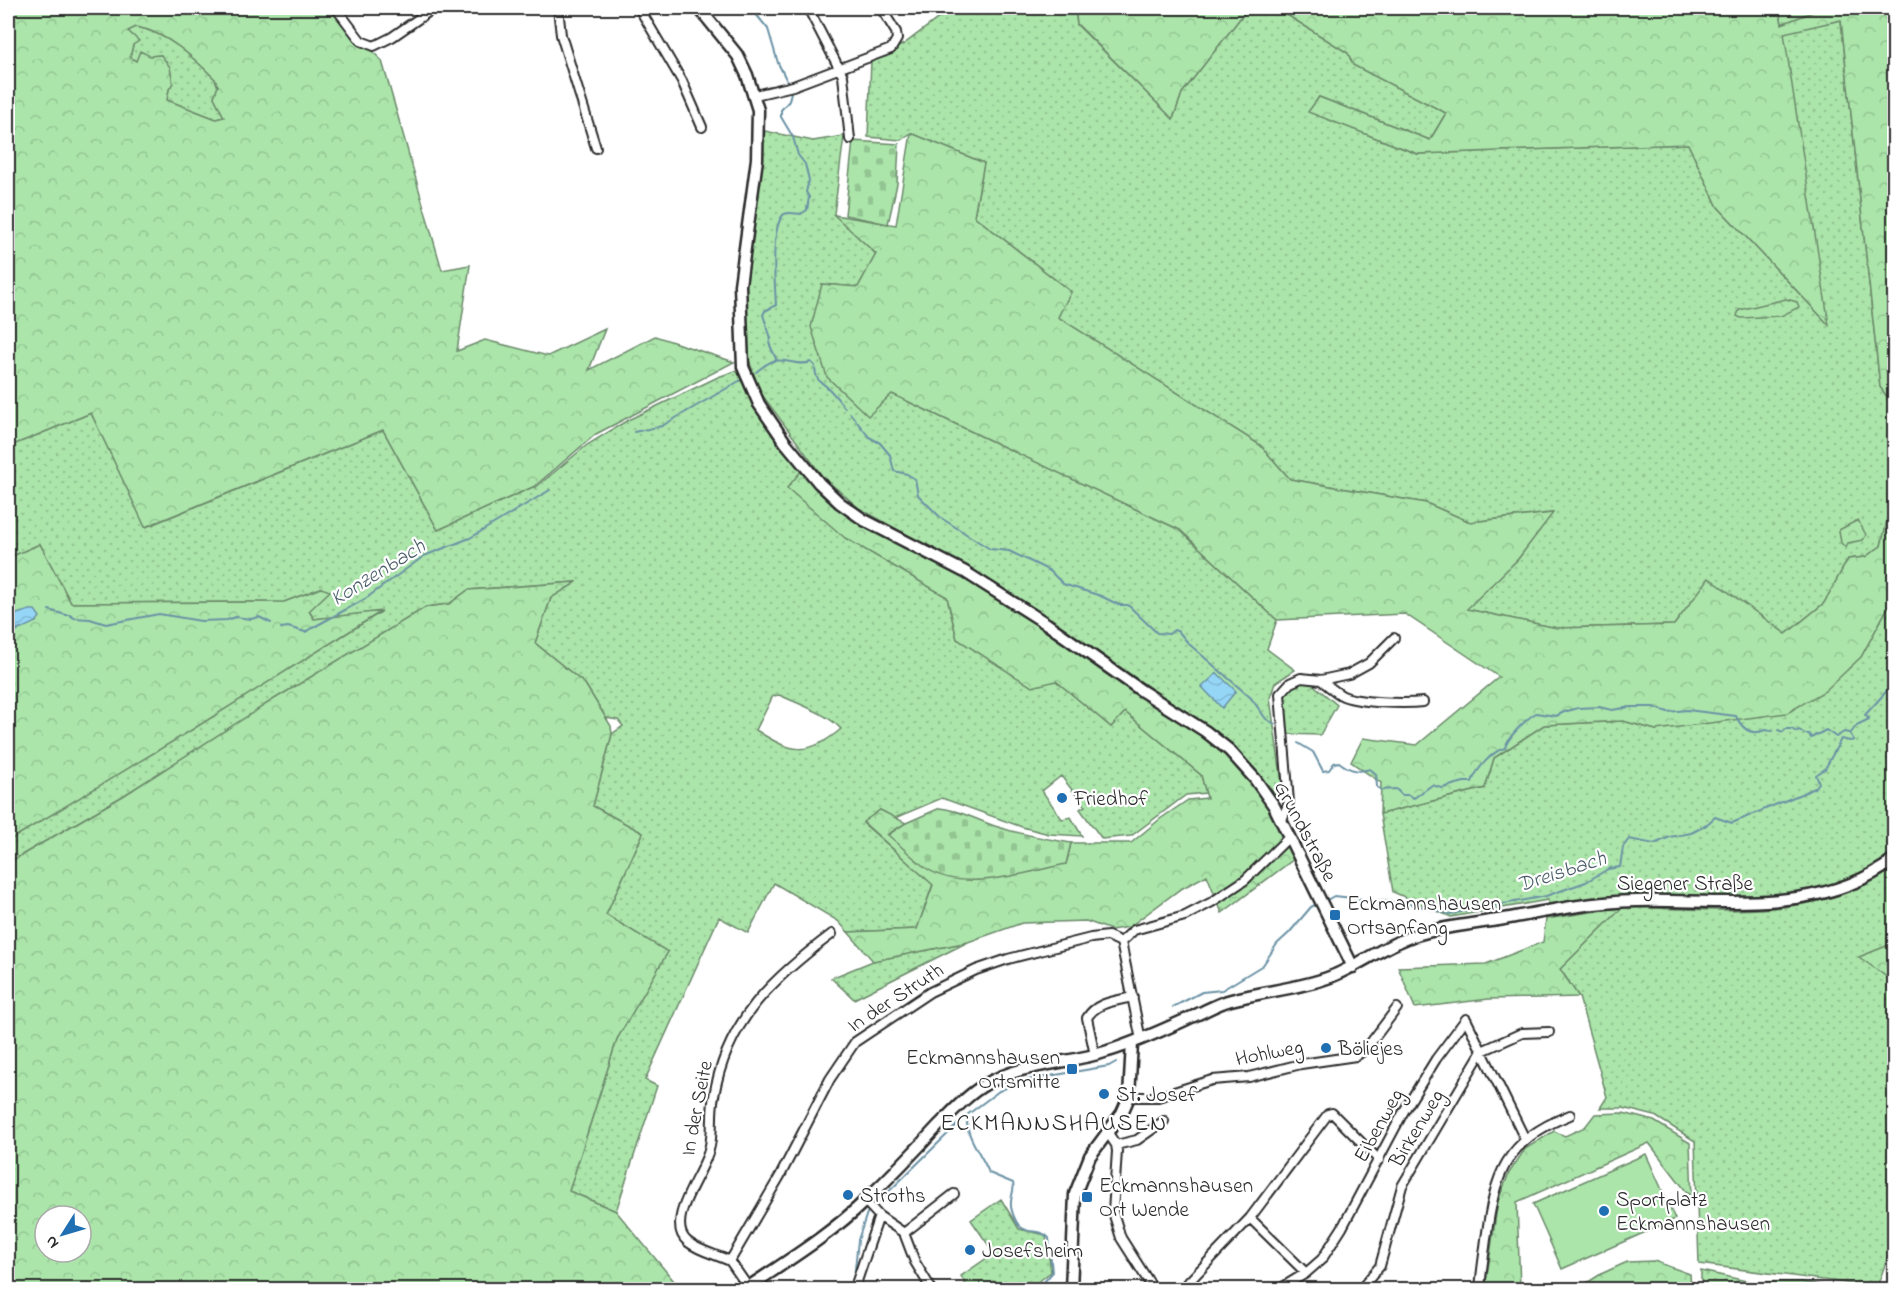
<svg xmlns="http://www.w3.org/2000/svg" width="1902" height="1297" font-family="'Indie Flower',sans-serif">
<defs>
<pattern id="grass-dots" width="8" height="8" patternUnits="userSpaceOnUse" patternTransform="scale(1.5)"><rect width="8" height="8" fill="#abe5aa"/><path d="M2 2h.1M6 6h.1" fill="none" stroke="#93c592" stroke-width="1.8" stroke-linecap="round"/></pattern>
<pattern id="forest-crowns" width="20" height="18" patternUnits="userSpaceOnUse" patternTransform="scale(1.5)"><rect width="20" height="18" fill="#abe5aa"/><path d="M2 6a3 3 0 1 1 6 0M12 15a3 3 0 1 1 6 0" fill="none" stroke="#93c592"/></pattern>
<pattern id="cemetery-stones" width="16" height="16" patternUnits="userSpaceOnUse" patternTransform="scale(1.5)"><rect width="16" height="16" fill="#abe5aa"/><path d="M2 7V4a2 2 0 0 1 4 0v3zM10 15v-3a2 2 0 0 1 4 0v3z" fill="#93c592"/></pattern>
<pattern id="water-waves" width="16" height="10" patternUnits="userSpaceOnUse" patternTransform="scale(1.5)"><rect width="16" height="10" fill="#95d6f7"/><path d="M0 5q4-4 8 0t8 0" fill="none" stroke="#81b8d4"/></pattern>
</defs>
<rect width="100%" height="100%" fill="#fff"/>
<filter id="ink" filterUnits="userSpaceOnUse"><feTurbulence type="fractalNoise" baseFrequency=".0167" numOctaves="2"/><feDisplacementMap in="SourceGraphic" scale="12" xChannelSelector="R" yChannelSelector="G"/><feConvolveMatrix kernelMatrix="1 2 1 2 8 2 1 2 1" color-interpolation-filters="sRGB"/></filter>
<g filter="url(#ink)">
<path fill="url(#grass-dots)" stroke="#6b886a" stroke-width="1.5" fill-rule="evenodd" d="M941,8H960L964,14L997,8H1075L1077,25L1173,119L1182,93L1248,8H1276L1348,53L1353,65L1446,113L1430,140L1319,97L1309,112L1417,154L1688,144L1718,207L1828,324L1783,32L1841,20L1880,387L1894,406V516L1889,514L1881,546L1865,557L1848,559L1824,603L1786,634L1710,579L1674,625L1557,628L1466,609L1518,559L1552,513L1470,522L1426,503L1290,479L1260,445L1057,317L1071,292L974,216L984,163L911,133L901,140L868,137L871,60L904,44L945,13Z
M1779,8H1823L1782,24Z
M136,27C167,32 194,58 215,79L218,87L214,97L224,117L216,119L167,100L169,89L161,55L150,56L136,61L130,57L133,45L127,31Z
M765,131L813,141L844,136L834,214L876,254L858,287L822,284L892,394L1180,530L1277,620L1267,649L1295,670L1275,683L1270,698L1283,790L1275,797L1254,769L1215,730L966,568L859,508L823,477L760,392L749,360L746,284Z
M738,370L756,408L802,470L845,538L947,597L957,639L1056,681L1111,727L1125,712L1201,775L1206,793L1186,795L1131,836L1102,839L1080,809L1085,806L1061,776L1042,791L1062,819L1071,817L1082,836L1049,834L1022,827L942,798L895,818L880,810L863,823L933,884L917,929L848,932L838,921L774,883L748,933L719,917L645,1080L657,1086L616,1211L569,1191L617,1039L667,952L606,915L643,833L593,806L612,734L623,726L618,720L606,718L585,684L535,643L551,598L575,582L468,590L449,604L426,607L123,796L8,863V841L381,612L314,619L309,611L321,588L284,602L71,603L40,544L8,558V447L91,413L146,527L383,430L438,530L535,486V488L587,445L628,420L718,377ZM779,695C797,703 828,714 841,729C808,757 791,753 756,730L773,696Z
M1894,596V853L1861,874L1811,891L1756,897L1548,908V900L1451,917L1393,892L1380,814L1485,788L1494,758L1544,725L1623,721L1656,730L1861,657Z
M1309,681L1337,705L1320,735L1285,734L1283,695L1290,686Z
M1894,868V943L1860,957L1894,982V1240L1877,1287L1699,1264L1695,1141L1655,1116L1623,1108H1600L1607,1097L1579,997L1560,969L1623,907C1712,909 1818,923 1894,868Z
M968,942L854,999L831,978L873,961Z
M1001,1199L1019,1229L1046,1235L1051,1272L1029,1289H968L961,1276L994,1253L971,1220Z
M1701,1271L1751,1282H1801L1845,1289H1701Z"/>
<path fill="url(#forest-crowns)" stroke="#6b886a" stroke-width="1.5" fill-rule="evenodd" d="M8,8H330L382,61L442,270L470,265L457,351L485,340L548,356L605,329L589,370L655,336L734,362L596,434L535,486L438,530L383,430L145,527L91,413L8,447ZM136,27C167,32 194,58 215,79L218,86L214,97L224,117L216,119L167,100L169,89L173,83L170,67L161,55L150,56L140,51L136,61L130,57L133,45L139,41L128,31Z
M1075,8H1248L1182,93L1173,119L1077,24Z
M1276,8H1779L1782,24L1823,8H1894V406L1880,387L1841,20L1784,33L1829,325L1718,207L1688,144L1418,154L1308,112L1319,97L1430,140L1446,113L1353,65L1348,53Z
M911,133L984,163L974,216L1071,292L1058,317L1260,445L1290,479L1426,503L1470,522L1553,513L1518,559L1467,609L1557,628L1674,625L1709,578L1786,634L1824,603L1848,559L1865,557L1881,546L1889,513L1894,516V596L1861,657L1825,691L1787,713L1656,730L1623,721L1544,725L1494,758L1485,788L1380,814L1381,783L1351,762L1363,738L1417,745L1499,677L1405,614L1277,620L1180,530L892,394L868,416L827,377L811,327L822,284L858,287L876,254L834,215L896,225Z
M1786,299L1797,302L1799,307L1781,316L1741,318L1737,316L1739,310Z
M802,470L838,505L964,576L1045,628L1195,730L1225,753L1253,783L1272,813L1294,859L1222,913L1207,875L1179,890L1129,927L1111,930L1086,921L1022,923L968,942L873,961L848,932L917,929L933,885L863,822L880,810L906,823L888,834L1066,864L1071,843H1131L1160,819L1188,800L1207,798L1201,775L1125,712L1111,727L1056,681L1032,687L957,639L947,597L845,538L787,488Z
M1858,520L1866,535L1863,540L1848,543L1846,548L1841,543L1839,530Z
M40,544L71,603L284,602L321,588L330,591L309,611L314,619L382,611L190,731L8,841V558Z
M577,582L551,598L535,643L585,684L611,726L612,734L593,806L643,833L606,915L668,952L617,1039L569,1191L616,1211L674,1281L667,1290L8,1289V863L123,796L271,701L426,607L449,604L468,590ZM45,1216H81V1252H45Z
M1623,907L1560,969L1579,997L1489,999L1415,1008L1398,967L1486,964L1543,942L1546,919Z
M1894,943V982L1859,957Z
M1623,1113L1654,1121L1690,1143L1692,1199L1649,1143L1517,1202L1520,1289H1485L1498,1201L1509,1173L1525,1149L1554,1131L1565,1136L1585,1127L1595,1114Z
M1654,1261L1690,1274L1691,1289H1577L1601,1274L1627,1262Z"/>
<path fill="url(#cemetery-stones)" stroke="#6b886a" stroke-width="1.5" d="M853,141L899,144L897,184L888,224L845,215Z
M940,808C961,810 978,821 998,827C1022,835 1046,839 1071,843L1066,864C1026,872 963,894 926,868C913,858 900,845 888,835L906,823Z"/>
<path fill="#abe5aa" stroke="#6b886a" stroke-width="1.5" d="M1646,1154L1675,1219L1562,1269L1533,1204Z"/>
<path fill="url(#water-waves)" stroke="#6b92a5" stroke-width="1.5" d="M30,610H35L40,617L36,622L18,630L13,624L12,617L17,614Z
M1217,673L1236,691L1222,708L1202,687Z"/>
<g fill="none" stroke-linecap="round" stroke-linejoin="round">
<path stroke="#6b92a5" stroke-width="2" d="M751,8L768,29L778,63L787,81
M777,361L769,343L771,338L763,315L765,311L776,305C775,286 770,230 783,215C787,211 796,214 801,214L807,210L809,197L806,192L809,180L805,164L798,155L793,137L781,117V110L789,101L791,92
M756,372C761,368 767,363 773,361C786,358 798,367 811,362L815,366C816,383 819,379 829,389C835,395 840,402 845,408
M850,413L869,437L880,443L890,455L894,471L907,474L915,479L918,495L941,518L990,549L1009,551L1050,571L1063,584L1101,596L1119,605H1128L1157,633L1169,634L1174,630L1179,632L1189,644L1251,698L1266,719L1275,724
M634,432L662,426L741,380
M49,610L66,615H70L74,618L90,619L106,624L159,614L201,621L227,620L236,617L251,619L259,617L271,623
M281,628L288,627L305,632L365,599L424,556L470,538L550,490
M8,637L20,628
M1778,730L1783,732L1786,729H1792L1796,732L1799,730L1805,734H1809L1811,738L1826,730L1836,737L1844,732L1849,733
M1298,743L1313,752L1323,771L1329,770L1334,763L1339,762C1349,770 1358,773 1370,769L1376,774L1377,787L1381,790L1396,789L1402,795H1408L1414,798L1432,785L1442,788L1464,782H1472C1476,770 1492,751 1505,748C1507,738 1526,719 1536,713L1556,716L1564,712L1578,708L1599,707L1612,710L1630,707H1653L1668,712L1687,710L1736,716C1742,729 1751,736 1765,730L1773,731
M1325,901L1334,896L1411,904L1450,914L1546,896L1586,882L1608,869L1620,867L1623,847L1629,839L1654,844L1670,837L1691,833L1705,826L1715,817L1732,823L1815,788L1819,783L1816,775L1825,769L1841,739L1850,741L1854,740L1850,734L1857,725L1869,719L1865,715L1894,683
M1173,1007L1202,992L1222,990L1263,965L1277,944L1289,933L1311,907L1317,904
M967,1117C965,1137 982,1154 989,1173L1013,1183C1015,1190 1011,1195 1011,1202C1010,1209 1016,1225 1022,1228C1033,1235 1037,1227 1049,1238L1052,1273L1044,1282L1033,1290
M850,1290L854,1279L858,1240L867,1213L967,1115L999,1091L1015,1084L1032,1079L1109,1066L1116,1062"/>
<g stroke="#2b2b2b" stroke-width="12">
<path id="minor" d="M336,8L361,41L374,46L392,37L434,8
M558,8L561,35L596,148
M639,8L682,81L702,127
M808,8L843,76L850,139
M755,95L793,86L891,49L897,39L896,32L881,8
M1321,680C1327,685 1334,691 1341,695C1356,703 1405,704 1423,702
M1282,820L1289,802L1280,694L1290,683L1301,678L1321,680L1349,674L1369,663L1394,638
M1141,1040L1121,942L1134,930L1185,916L1212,902L1245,880L1289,837
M1095,1055L1087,1018C1096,1002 1116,1001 1133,997
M1129,1097H1158L1212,1080L1249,1077L1301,1064L1356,1056L1366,1049L1397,1008
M1108,1133L1116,1145L1117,1151L1113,1212L1121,1238L1154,1290
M1116,1145L1137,1140L1164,1121
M865,1201L879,1216L904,1233L915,1262L932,1290
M1250,1218L1306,1273
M904,1233L954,1194
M730,1261C717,1255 699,1251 688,1242C663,1222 704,1173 709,1150C714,1132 710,1114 714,1096C727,1020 773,978 832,934
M748,1287L730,1261L780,1176L830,1079L855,1042L930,992L976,970L1008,959L1091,938L1108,936L1121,942
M854,1290L879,1216
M1181,1290L1250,1218L1328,1114L1332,1113L1379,1160
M1278,1290L1306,1273L1322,1259L1342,1228L1404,1111L1436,1059L1466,1019L1525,1139
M1360,1290L1380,1266L1402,1186L1482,1051L1522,1033L1549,1032
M1480,1290C1481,1273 1484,1256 1486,1239C1495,1174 1504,1141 1570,1115"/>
</g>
<g stroke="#2b2b2b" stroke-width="15">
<path id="secondary" d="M699,8L738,56L747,75L758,110L757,159L740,285L743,367L759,404L785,442L819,483L840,503L864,520L965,572L1047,624L1142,691L1205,731L1229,750L1255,779L1274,806L1353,967
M744,1290C787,1261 830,1235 867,1199C891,1176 915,1151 938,1126C953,1111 967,1095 986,1084C1022,1063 1069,1064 1108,1051C1138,1042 1167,1028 1196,1015C1207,1010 1219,1003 1231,1000C1264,991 1298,989 1330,977C1358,966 1382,947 1410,937C1439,927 1473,924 1504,919C1547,911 1591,902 1636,901C1725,899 1818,916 1894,860
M1071,1290L1075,1194L1090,1156L1122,1113L1129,1097L1132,1043"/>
</g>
<use href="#minor" stroke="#fff" stroke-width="8"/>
<use href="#secondary" stroke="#fff" stroke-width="10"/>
</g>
</g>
<g fill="#1f6fb2" stroke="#fff" stroke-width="2">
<circle cx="1062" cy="798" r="6"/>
<rect x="1329" y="909" width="12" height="12" rx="3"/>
<circle cx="1326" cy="1048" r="6"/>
<rect x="1066" y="1063" width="12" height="12" rx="3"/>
<circle cx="1104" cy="1094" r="6"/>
<circle cx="848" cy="1195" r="6"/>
<rect x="1081" y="1191" width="12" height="12" rx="3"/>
<circle cx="1604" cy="1211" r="6"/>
<circle cx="970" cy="1250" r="6"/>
</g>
<g text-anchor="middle" stroke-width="4.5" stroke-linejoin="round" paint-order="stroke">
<g font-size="21" fill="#2b2b2b" stroke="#fff" text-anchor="start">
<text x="1074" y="805">Friedhof</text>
<text x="1347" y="910">Eckmannshausen<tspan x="1347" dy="24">Ortsanfang</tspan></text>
<text x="1338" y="1055">Böliejes</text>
<text x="1060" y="1064" text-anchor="end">Eckmannshausen<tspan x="1060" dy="24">Ortsmitte</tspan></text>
<text x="1116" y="1101">St. Josef</text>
<text x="1099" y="1192">Eckmannshausen<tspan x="1099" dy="24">Ort Wende</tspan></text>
<text x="860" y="1202">Stroths</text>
<text x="1616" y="1206">Sportplatz<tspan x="1616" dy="24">Eckmannshausen</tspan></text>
<text x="982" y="1257">Josefsheim</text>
</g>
<g font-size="21" fill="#2b2b2b" stroke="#fff">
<text transform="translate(1306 831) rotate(62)" y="7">Grundstraße</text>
<text x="1685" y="890">Siegener Straße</text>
<text transform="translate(895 997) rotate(-33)" y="7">In der Struth</text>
<text transform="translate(1269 1052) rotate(-11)" y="7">Hohlweg</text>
<text transform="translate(696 1108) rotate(-79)" y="7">In der Seite</text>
<text transform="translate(1378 1125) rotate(-61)" y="7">Eibenweg</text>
<text transform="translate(1416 1128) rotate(-59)" y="7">Birkenweg</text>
</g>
<g font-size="22" font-style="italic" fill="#4b5e68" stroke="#fff">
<text transform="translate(377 571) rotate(-32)" y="8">Konzenbach</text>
<text transform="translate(1561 870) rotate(-18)" y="8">Dreisbach</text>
</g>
<g font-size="24" letter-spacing="1.5" fill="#2b2b2b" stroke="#fff">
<text x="1054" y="1130">ECKMANNSHAUSEN</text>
</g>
</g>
<rect width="1902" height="1297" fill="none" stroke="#fff" stroke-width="30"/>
<rect x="15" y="15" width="1872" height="1267" fill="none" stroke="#2b2b2b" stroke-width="2" filter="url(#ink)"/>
<g transform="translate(63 1234) rotate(233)"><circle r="28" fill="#ffffff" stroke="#aaaaaa" stroke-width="1.5"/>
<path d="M0-4.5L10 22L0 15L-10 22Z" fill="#1f6fb2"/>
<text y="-9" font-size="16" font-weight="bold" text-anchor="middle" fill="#2b2b2b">N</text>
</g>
</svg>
